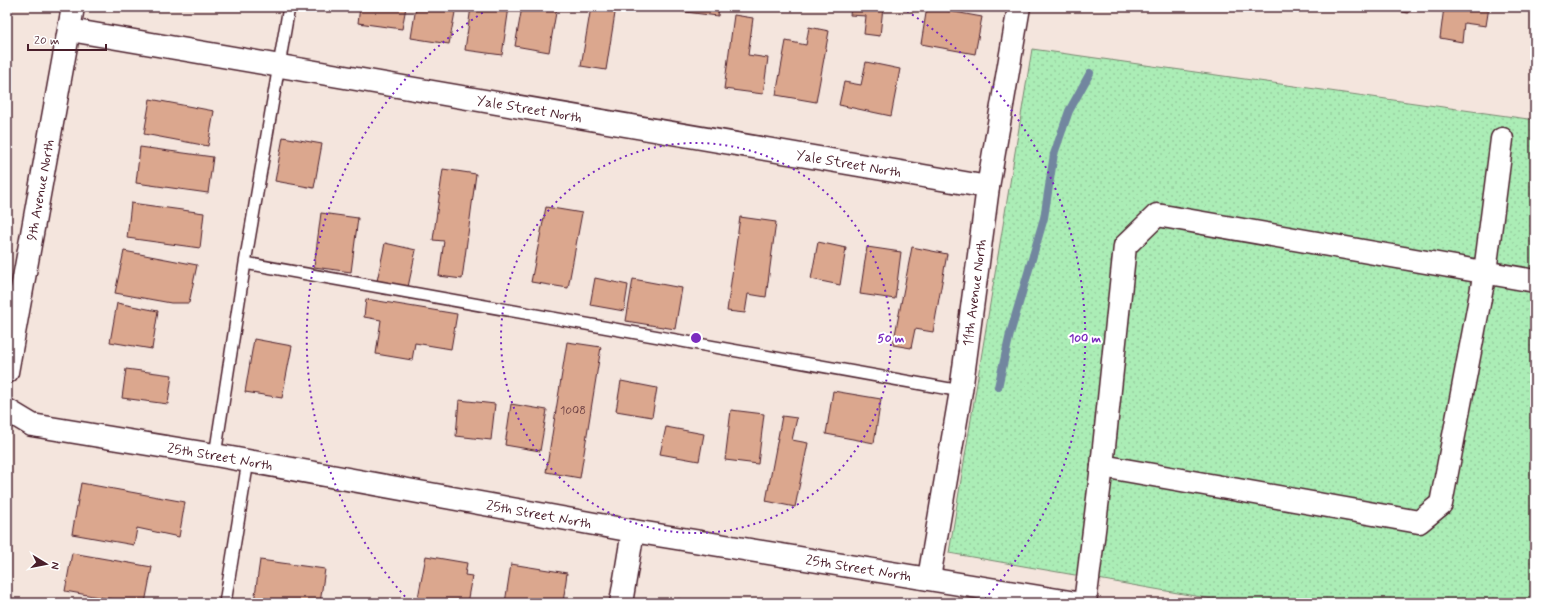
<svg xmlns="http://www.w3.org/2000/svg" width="1542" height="610" font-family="Mynerve,sans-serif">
<defs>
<pattern id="park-dots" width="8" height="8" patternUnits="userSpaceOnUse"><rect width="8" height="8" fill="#abedb6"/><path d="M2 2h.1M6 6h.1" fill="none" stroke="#95cb9d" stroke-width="1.8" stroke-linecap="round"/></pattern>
</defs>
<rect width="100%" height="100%" fill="#f4e5dd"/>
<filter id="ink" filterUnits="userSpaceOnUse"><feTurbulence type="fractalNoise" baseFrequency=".025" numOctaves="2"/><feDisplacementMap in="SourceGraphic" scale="8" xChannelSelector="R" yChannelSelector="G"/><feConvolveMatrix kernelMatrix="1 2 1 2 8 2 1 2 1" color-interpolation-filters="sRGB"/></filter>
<g filter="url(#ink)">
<path fill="url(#park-dots)" stroke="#7a8670" d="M1032,49L1535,120V603H1235L949,553Z"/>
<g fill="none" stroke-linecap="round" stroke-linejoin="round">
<path stroke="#72869f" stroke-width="8" d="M998,387L1010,334L1044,218L1054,154L1069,111L1090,73"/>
</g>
<path fill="#dba78e" stroke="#4a1f2b" d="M360,7H406L402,29L358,23Z
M416,7H456L449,44L411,38Z
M471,7H509L502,55L465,50Z
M522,7H557L549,52L515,46Z
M591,7H616L606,70L581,66Z
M677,7H719L718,16L677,11Z
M851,7H883L880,36L864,34L866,16L850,15Z
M927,7L982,17L975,54L921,44Z
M1374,7H1409L1408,13Z
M1444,7H1489L1486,26L1464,23L1462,42L1440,38Z
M734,15L753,18L748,55L768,58L763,94L724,89Z
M809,27L829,31L816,102L776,95L786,41L806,45Z
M866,62L900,69L891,116L839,105L844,82L861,85Z
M150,99L214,111L208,146L144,134Z
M283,137L322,144L314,188L275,181Z
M140,147L213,157L208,193L136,183Z
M443,169L476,174L462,279L439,276L444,241L433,240Z
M131,203L204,213L200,248L127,238Z
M546,207L582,213L568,288L531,282Z
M321,213L358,218L351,272L314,267Z
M740,217L776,222L766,297L748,294L745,313L727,311Z
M818,242L846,248L840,285L811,279Z
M385,243L416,250L408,287L377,281Z
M867,247L901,252L895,299L860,294Z
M912,247L947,254L933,332L915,329L911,348L893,345Z
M124,251L197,265L189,303H171L115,293Z
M595,278L628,285L624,311L590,305Z
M633,279L682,288L675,329L626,321Z
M366,299L457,314L451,349L415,343L412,360L376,354L381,320L364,317Z
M117,303L158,311L152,349L110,342Z
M254,339L292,346L282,398L245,392Z
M567,342L601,347L580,478L546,472Z
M126,369L172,375L168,404L122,398Z
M621,381L657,388L652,417L616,411Z
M833,391L881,399L874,443L826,434Z
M459,400L495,404L491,440L456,436Z
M511,404L547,410L540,451L505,445Z
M731,410L764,414L758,464L725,460Z
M782,416L797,418L792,440L808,443L795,507L766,501Z
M666,427L704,434L699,461L660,454Z
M81,483L185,502L179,537L137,528L134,545L72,534Z
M72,553L152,567L145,603H133L65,591Z
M426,556L467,563L465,575L472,576L467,603H417Z
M260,560L325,569L320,603L254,602Z
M511,564L567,573L563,603H505Z
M678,599L703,603H677Z"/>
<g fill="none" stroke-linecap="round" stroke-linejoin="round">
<g stroke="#4a1f2b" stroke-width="14">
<path id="service" d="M245,263L961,391
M215,455L245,263L289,7
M225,603L248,461"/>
</g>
<g stroke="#4a1f2b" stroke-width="25">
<g id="minor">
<path id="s1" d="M70,30L988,187"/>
<path id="s2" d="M7,410L32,425L215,455L633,531L1076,603"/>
<path d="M1102,466L1419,522L1441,504L1485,272L1502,139"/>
<path id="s3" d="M929,578L961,391L988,187L1019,7"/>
<path d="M621,603L633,531"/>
<path d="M1085,603L1102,466L1125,246L1157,215L1535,281"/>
</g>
</g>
<g stroke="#4a1f2b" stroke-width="25">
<g id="tertiary">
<path id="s4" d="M7,372L73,7"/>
</g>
</g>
<use href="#service" stroke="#fff" stroke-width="11"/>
<use href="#minor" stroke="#fff" stroke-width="22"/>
<use href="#tertiary" stroke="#fff" stroke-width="22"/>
</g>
</g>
<g fill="none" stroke="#7b2cbf" stroke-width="2" stroke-dasharray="2 4">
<circle cx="696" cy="338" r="195"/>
<path d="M409 601A389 389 0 0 1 490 8M902 8A389 389 0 0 1 983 601"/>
</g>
<g text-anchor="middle" stroke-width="4" stroke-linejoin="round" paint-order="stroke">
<g font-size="12" fill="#6e4144">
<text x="573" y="414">1008</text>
</g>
<g font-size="14" fill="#4a1f2b" stroke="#fff">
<text dy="5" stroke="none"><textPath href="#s1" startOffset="466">Yale Street North</textPath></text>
<text dy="5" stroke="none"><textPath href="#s1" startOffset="790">Yale Street North</textPath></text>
<text dy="5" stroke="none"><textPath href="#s4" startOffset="185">9th Avenue North</textPath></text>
<text dy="5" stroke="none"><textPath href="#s3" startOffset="289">11th Avenue North</textPath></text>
<text dy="5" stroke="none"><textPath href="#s2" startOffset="220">25th Street North</textPath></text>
<text dy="5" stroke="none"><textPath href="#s2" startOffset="544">25th Street North</textPath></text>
<text dy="5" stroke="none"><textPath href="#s2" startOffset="868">25th Street North</textPath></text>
</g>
</g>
<circle cx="696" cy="338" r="6" fill="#7b2cbf" stroke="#fff" stroke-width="2"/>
<g font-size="12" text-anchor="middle" font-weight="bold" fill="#7b2cbf" stroke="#fff" stroke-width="4" stroke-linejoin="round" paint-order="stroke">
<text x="891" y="342">50 m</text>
<text x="1085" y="342">100 m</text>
</g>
<rect width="1542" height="610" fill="none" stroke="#fff" stroke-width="24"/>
<rect x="12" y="12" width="1518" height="586" fill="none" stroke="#4a1f2b" stroke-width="1.5" filter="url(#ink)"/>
<g transform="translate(46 564) rotate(100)" stroke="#ffffff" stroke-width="3" paint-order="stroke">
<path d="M0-3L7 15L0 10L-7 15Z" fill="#4a1f2b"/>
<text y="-6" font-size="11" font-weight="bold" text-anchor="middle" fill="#4a1f2b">N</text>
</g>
<path d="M28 44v6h78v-6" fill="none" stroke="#4a1f2b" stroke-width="2"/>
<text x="34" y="44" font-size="12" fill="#4a1f2b" stroke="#ffffff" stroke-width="3" paint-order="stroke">20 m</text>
</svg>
